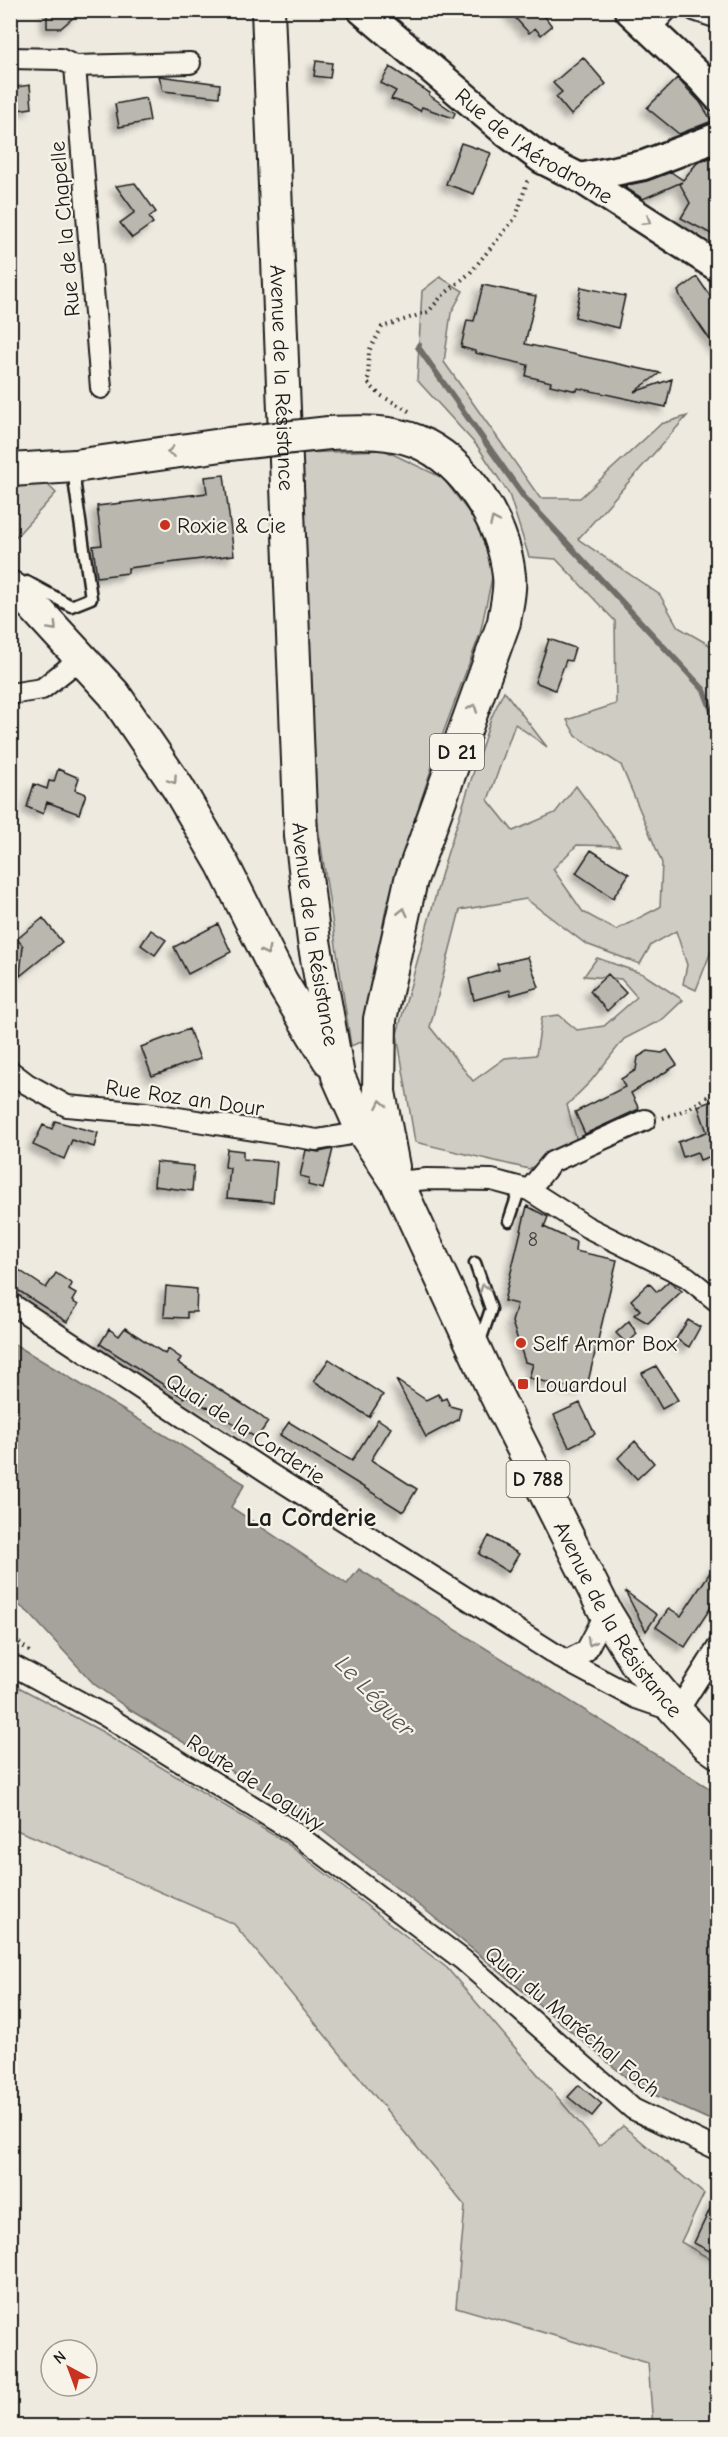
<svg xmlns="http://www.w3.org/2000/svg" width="728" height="2437" font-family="'Comic Neue',sans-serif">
<defs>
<filter id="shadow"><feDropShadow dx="-5.5" dy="5.5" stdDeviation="3" flood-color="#0004"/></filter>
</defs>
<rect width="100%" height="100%" fill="#eeeae0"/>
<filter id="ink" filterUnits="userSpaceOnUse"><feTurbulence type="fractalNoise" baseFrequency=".0167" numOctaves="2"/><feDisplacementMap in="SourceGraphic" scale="12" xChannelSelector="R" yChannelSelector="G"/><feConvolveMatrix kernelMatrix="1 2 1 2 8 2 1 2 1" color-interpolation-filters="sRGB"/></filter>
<g filter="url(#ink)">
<path fill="#cfccc3" stroke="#767470" stroke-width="1.5" d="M440,277L463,291L451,313L444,362L540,498H580L661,424L687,416L578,539L660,595L678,627L713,647L717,659V936L696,990L683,984L687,965L676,931L651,945L640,964L586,944L526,899L460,910L430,1027L473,1081L505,1058L536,1055L542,1017L559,1015L577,1030L604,1026L637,997L621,979L584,976L597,958L643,974L683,1000L663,1019L624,1039L591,1081L567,1105L577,1141L529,1169L415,1142L397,1034L446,858L491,718L504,691L547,747L515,724L488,800L513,831L555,813L576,786L620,846L577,845L553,869L583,912L616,930L660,907L662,863L621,765L576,736L567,720L616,704L615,621L556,559L529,557L509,494L478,447L417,380L422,291Z
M384,450L443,478L482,530L493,573L480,634L442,736L386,908L363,1041L351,1046L316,812L302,453Z
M36,479L48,485L56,493L11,542V480Z
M11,1683L101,1731L285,1842L447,1968L599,2146L623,2126L704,2194L681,2242L717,2263V2426H653L648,2363L456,2307L465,2206L234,1924L34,1837L11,1828Z"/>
<path fill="#a6a39d" stroke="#6f6d69" stroke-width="1.5" d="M11,1342L245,1484L231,1507L347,1584L359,1569L717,1793V2123L639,2088L429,1913L294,1809L130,1710L94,1684L29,1613L11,1599Z"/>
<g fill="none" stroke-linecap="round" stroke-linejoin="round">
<path stroke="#6f6d69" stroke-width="6" d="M419,345L418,347L524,497L704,690L718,727"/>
</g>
<path fill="#bab7af" stroke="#1c1c1c" stroke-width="1.5" filter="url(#shadow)" d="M47,10H82L61,28H47Z
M508,10H540L552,26L541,35L535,28L529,33Z
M583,57L606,84L571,115L556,97L562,92L553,83Z
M316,61L332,63L330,78L314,76Z
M390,67L430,93L429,95L455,113L453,118L422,107L420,111L408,104L391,99L396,91L381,83Z
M159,76L220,84L219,97L163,91Z
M677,78L700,102L712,121L679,134L647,108Z
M30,85L32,108L10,111V88Z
M146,98L150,121L119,127L115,104Z
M461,143L491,153L474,194L446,184Z
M717,155V237L681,218L690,203L680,184L682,182L643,199L623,186L647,181L671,172L683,180L697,163Z
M135,183L156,212L149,217L153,223L132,238L120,223L135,212L116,186Z
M697,277L717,306V350L681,298L678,291Z
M483,285L536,296L525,344L660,373L634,392L672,379L666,407L578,388L577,391L550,385L551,382L526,376L528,365L475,353V351L461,347L467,320L474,321Z
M581,287L625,296L618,328L575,317Z
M224,475L234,555L128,568V573L97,577L93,546L102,545L97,506L207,493L205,477Z
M549,639L575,648L571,661L566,660L555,690L535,682Z
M58,769L79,778L75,790L86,794L79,814L47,802L43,814L27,807L34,784L47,789L49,781L54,782Z
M591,850L629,874L613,898L576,873Z
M43,918L62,942L20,976L23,946L17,939Z
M218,924L231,952L188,974L174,947Z
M151,930L166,940L155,955L141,945Z
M528,957L539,987L511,995L510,990L474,1000L469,979L499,970L497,964Z
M608,974L626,993L607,1011L590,991Z
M189,1029L200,1059L152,1076L141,1047Z
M667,1050L677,1065L631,1093L639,1109L585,1134L575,1112L625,1087L621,1079L636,1070L638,1057L648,1051L662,1053Z
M717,1099V1154L700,1160L697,1152L683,1157L678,1142L707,1132L698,1106Z
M55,1121L98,1133L94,1147L72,1140L64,1159L33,1145L43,1125L52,1129Z
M227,1149L243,1151V1159L277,1162L273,1202L227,1198L230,1168L225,1167Z
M333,1149L323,1189L308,1185L309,1178L300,1176L306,1150L319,1152Z
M156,1162L194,1166L192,1191L154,1186Z
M527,1206L548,1217L544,1227L576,1242L575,1251L617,1260L588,1382L580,1390L529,1378L533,1364L525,1362L512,1322L517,1304L504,1301Z
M10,1264L46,1288L56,1273L72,1284L69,1290L76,1294L72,1301L78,1305L67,1322L10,1285Z
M669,1281L682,1291L648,1323L634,1315L640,1310L631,1300L649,1283L657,1292Z
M166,1286L197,1289L196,1312H187V1318L164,1317Z
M688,1320L700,1327L689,1347L676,1339Z
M629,1321L637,1334L627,1344L616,1333Z
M125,1328L165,1354L168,1349L181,1358L178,1363L258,1414L268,1422L259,1435L253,1436L207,1406L206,1407L186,1395L184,1398L100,1344L109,1329L119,1336Z
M329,1359L383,1395L369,1417L314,1381Z
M656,1366L678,1400L662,1409L642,1373Z
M396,1380L426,1400L438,1394L442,1400L446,1398L450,1406L461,1409L458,1420L426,1437Z
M580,1403L595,1434L569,1447L554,1415Z
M378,1419L391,1428L371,1460L417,1489L403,1512L280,1435L289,1422L352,1461Z
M635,1441L654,1463L637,1479L618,1458Z
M489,1536L519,1554L508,1572L479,1554Z
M717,1562V1598L685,1647L656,1627L669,1608L681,1616Z
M625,1591L657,1615L646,1631Z
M579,2085L602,2104L592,2116L568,2097Z
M717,2194V2255L694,2243Z"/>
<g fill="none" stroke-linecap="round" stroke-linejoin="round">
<g stroke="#1c1c1c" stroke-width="15">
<path id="lane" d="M27,582L71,606L91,598L75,486V470
M509,1221L520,1188
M475,1263L491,1309L479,1344"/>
</g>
<g stroke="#1c1c1c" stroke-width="24">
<path id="street" d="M694,10L718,18
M650,28L667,10
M10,58L60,59L75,66L101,388
M75,66L190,63
M10,694L42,689L81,658
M10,1071L27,1084L67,1106L146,1113L317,1140L346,1135L362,1130
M397,1182L427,1179L492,1180L529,1190L587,1227L687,1277L718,1302
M529,1190L552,1162L645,1120
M10,1303L267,1472L566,1661L636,1698L677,1712L718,1647
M566,1661L586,1651L606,1613
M10,1664L106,1716L291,1830L463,1960L633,2109L718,2150"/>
</g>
<g stroke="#1c1c1c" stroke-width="33">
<g id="secondary">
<path id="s1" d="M362,10L506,132L542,159L580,178L718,267"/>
<path d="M629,10L700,77L718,97"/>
<path d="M580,178L644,165L718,137"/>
</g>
</g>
<g stroke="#1c1c1c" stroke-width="36">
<g id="primary">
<path id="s2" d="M268,10L301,836L314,941L338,1076L362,1130L397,1182L492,1387L606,1613L637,1664L677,1712L707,1744L718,1752"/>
<path d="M329,433C358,432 389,430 416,441C466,461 504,524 509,576C511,591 506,607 504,622L411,880L380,1019L379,1092L393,1167"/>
<path d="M10,470L75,466L229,444"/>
<path d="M10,587L25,597L114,694L178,788L223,865L281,981L329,1060"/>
</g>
</g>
<path stroke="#1c1c1c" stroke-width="4" stroke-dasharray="1.5 4.5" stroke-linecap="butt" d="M409,411L380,395L368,383L369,351L382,327L428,312L442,296L470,273L516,217L527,182L530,179
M663,1118L688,1109L718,1090
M10,1635L30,1652"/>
<use href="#lane" stroke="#f7f3e8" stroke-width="10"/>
<use href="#street" stroke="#f7f3e8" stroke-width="20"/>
<use href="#secondary" stroke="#f7f3e8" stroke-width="28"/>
<use href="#primary" stroke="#f7f3e8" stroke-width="32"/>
<g stroke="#1c1c1c" stroke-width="36" stroke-linecap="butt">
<path id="primary-bridge" d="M229,444L329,433"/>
</g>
<use href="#primary-bridge" stroke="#f7f3e8" stroke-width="32"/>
</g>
<defs><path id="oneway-chevron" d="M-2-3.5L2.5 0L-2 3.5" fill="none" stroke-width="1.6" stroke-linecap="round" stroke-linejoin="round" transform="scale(1.5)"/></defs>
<g stroke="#94928c">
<use href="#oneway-chevron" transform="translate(647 221) rotate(33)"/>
<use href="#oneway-chevron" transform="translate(171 452) rotate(172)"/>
<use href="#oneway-chevron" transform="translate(494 521) rotate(-115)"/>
<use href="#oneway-chevron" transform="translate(53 627) rotate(47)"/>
<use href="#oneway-chevron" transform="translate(473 708) rotate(-70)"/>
<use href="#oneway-chevron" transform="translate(173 780) rotate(56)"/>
<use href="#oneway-chevron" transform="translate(403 912) rotate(-77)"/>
<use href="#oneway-chevron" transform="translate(266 951) rotate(63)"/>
<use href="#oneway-chevron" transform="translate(381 1104) rotate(-101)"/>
<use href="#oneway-chevron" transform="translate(484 1288) rotate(-109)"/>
<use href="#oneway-chevron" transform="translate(591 1642) rotate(119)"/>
</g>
</g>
<g fill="#c8321e" stroke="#f7f3e8" stroke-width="2">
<circle cx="165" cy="525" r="6"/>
<circle cx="521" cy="1343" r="6"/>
<rect x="517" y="1378" width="12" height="12" rx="3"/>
</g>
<g text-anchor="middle" stroke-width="4.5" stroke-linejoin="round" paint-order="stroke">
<g font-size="20" fill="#444341">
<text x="533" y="1246">8</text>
</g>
<g fill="#f7f3e8" stroke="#5e5c59" stroke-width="1.5">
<rect x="430" y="734" width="54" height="36" rx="4.5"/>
<rect x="506.5" y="1461" width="63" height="36" rx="4.5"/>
</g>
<g font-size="21" font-weight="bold" fill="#1c1c1c">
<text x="457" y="759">D 21</text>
<text x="538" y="1486">D 788</text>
</g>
<g font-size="22" fill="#1c1c1c" stroke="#f7f3e8">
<text dy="8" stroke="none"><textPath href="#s1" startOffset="220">Rue de l'Aérodrome</textPath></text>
<text transform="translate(64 229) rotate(-95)" y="8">Rue de la Chapelle</text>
<text dy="8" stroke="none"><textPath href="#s2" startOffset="368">Avenue de la Résistance</textPath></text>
<text dy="8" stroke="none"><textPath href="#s2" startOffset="926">Avenue de la Résistance</textPath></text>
<text transform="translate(185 1097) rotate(8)" y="8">Rue Roz an Dour</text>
<text transform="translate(246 1428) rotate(33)" y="8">Quai de la Corderie</text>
<text dy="8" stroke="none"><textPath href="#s2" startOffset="1682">Avenue de la Résistance</textPath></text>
<text transform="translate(256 1782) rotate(33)" y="8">Route de Loguivy</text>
<text transform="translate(573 2021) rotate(40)" y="8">Quai du Maréchal Foch</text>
</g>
<g font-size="22" fill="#1c1c1c" stroke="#f7f3e8" text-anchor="start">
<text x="177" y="533">Roxie &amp; Cie</text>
<text x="533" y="1351">Self Armor Box</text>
<text x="535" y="1392">Louardoul</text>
</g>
<g font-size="24" font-style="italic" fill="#535250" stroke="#f7f3e8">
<text transform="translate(375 1696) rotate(46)" y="8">Le Léguer</text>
</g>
<g font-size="26" font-weight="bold" fill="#1c1c1c" stroke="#f7f3e8">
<text x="311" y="1526">La Corderie</text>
</g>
</g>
<rect width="728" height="2437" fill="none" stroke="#f7f3e8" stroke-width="36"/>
<rect x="18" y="18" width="692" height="2401" fill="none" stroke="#1c1c1c" stroke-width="2" filter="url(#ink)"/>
<g transform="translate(69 2368) rotate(319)"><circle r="28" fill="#f7f3e8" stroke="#9f9d96" stroke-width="1.5"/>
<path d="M0-4.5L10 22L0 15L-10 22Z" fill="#c8321e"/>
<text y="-9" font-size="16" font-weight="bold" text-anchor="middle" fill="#1c1c1c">N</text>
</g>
</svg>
